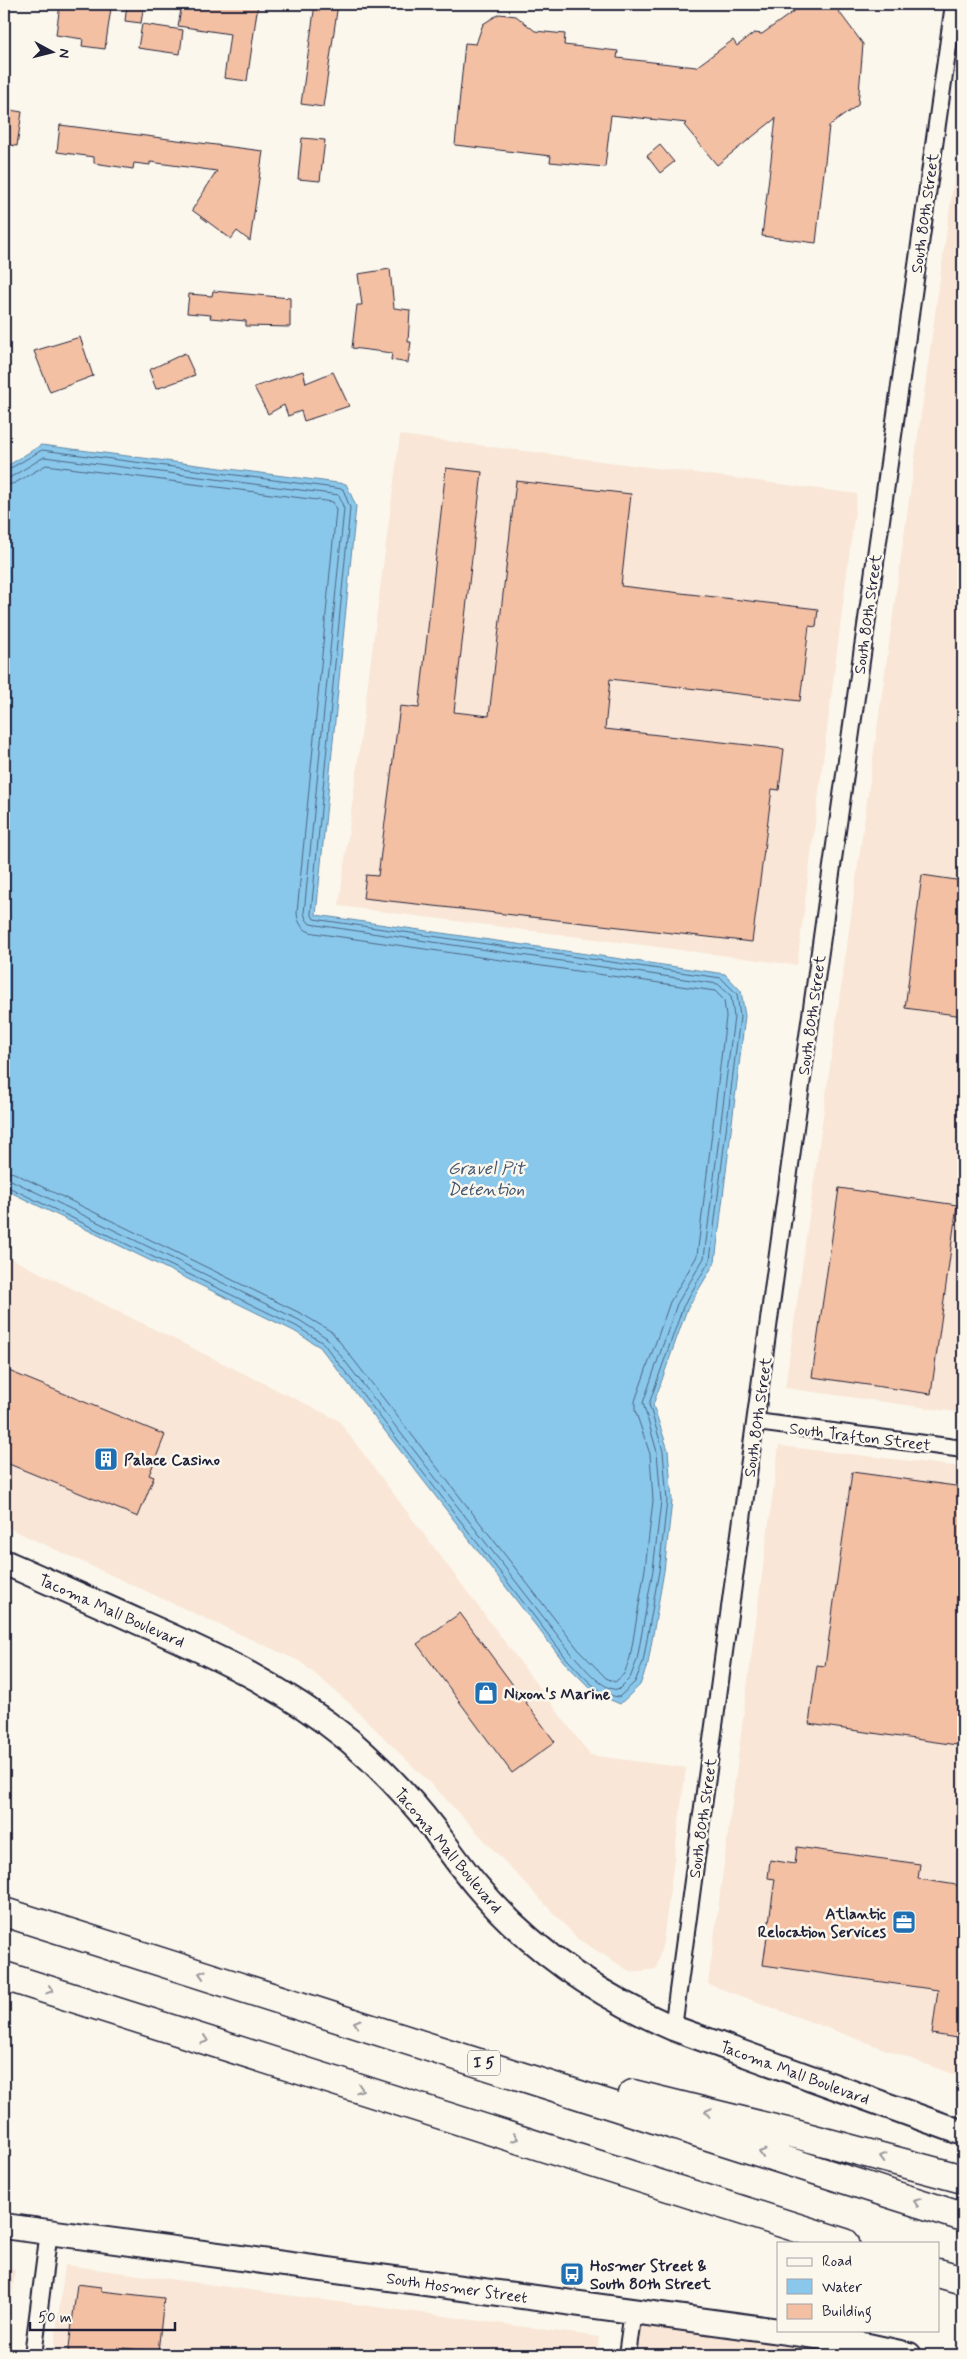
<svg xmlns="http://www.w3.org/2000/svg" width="967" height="2359" font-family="Mynerve,sans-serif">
<rect width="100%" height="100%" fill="#fbf7ec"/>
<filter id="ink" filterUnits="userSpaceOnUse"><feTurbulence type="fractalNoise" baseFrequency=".02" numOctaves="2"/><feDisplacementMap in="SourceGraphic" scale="10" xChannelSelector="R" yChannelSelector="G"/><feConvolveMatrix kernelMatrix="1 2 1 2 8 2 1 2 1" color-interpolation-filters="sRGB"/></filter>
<g filter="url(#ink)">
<path fill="#f9e6d6" d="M963,114V1413L785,1388Z
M400,435L857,494L797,965L339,906Z
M4,1255L338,1420L590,1755L686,1768L663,1942L656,1969L631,1972L578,1939L439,1792L348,1702L301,1662L4,1526Z
M779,1446L963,1467V2078L708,1984Z
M65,2265L599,2337L597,2355H53Z
M4,2269L15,2270L5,2355H4Z
M633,2311L909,2355H627Z"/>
<path fill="#8ac8eb" stroke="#6086a5" d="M41,445L346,484L356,506L316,915L725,974L741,991L745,1016L715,1262L687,1309L653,1405L668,1450L672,1501L664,1571L648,1663L640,1685L620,1704L595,1693L564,1662L320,1347L294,1331L4,1189V468Z"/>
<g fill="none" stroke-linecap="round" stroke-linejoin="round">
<path stroke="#4c6481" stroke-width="1" d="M4,472L42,450L343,489L350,508L311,913L314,919L721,978L737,994L740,1017L710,1260L683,1307L649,1404L663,1451L667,1501L659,1571L643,1662L635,1682L619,1697C597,1695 582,1674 567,1659L323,1343L296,1326L4,1185
M4,478L11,477L44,457L339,495L344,509L304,913L306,919L310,924L718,984L731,996L734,1017L704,1258L677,1304L643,1403L657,1452L661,1501L653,1570L637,1660L630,1678L618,1690C599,1688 585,1667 572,1654L327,1338L299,1320L11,1180L4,1178
M4,486L15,483L46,465L333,502L336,510L297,913C298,924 303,931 314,933L715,991L724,1000L726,1017L697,1256L670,1302L635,1401V1410L650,1454L653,1501L645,1569L630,1658L624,1674L615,1682L606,1678L578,1649L332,1332L302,1314L14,1173L4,1171"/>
</g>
<path fill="#f3c0a4" stroke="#22223b" d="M60,4L111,8L105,49L82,46L83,39L56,35Z
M127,4H144L141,23L125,21Z
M182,4H258L247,81L224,78L230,34L178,26Z
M315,4H338L323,107L301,104Z
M804,4L837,9L863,44L858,105L829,126L816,243L762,236L776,118L717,165L684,125L687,123L611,115L605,167L550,162L551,156L455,145L465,43L476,44L483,24L499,14L516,16L535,31L565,34L564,45L618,51L617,58L696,67L733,40L737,46L754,33L762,34Z
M142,24L183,30L180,54L138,48Z
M4,109L22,112L17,146L4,144Z
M60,125L263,151L250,241L237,231L231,239L192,210L217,171L150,162V165L134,163L133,169L94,163V157L57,152Z
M302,138L325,140L320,181L298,179Z
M660,145L674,162L660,173L647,156Z
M390,269L394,308L410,310L408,342H411L408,363L391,360L392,353L352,348L357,305H362L358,274Z
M213,291L290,298V327L246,326V321L210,318L211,315L187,313L189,294L212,296Z
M80,337L93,376L50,392L34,351Z
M185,353L195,375L156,389L149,370Z
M303,371L306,383L333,372L349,406L304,421L301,411L288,416L284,405L268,414L254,387Z
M446,468L482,472L454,712L489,716L516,481L631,494L621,586L818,609L816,627L809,626L800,701L610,679L605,729L784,749L779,790L772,789L752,942L363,898L366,875L378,876L400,706L419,708Z
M922,875L963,881V1016L905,1008Z
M839,1188L957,1205L931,1394L812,1377Z
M4,1369L165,1435L149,1475L154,1477L138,1517L4,1462Z
M852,1472L963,1487V1699L957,1745L809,1724L817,1665L825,1666Z
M460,1613L555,1742L512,1773L417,1644Z
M797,1847L920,1864L918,1879L963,1886V2039L932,2034L938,1990L763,1965L775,1879L768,1878L770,1860L795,1864Z
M77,2284L101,2287V2291L164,2298L158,2352L124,2348L123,2355H68Z"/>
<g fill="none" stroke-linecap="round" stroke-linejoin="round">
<g stroke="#22223b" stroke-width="20">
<path id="street" d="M756,1422L963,1449
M673,2028L795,1128L954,4
M33,2355L49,2231
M627,2355L633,2311"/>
</g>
<g stroke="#22223b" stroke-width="28">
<path id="secondary" d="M4,1562C49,1582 95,1602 141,1623C218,1657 284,1687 350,1741C380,1767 409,1797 433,1828C447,1847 461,1867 476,1885C529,1948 597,1995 673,2028L963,2133
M4,2226L831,2338L909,2355"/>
</g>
<g stroke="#22223b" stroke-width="31">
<path id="highway" d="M4,1912L963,2217
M4,1976L845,2243
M633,2094L799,2135L963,2179
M938,2273L963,2280"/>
</g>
<use href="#street" stroke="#fbf7ec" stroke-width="16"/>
<use href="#secondary" stroke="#fbf7ec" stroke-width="24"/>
<use href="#highway" stroke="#fbf7ec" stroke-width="28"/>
</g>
<defs><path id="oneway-chevron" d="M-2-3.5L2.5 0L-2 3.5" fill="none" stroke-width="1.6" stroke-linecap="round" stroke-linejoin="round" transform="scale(1.25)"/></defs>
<g stroke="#99979c">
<use href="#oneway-chevron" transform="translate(202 1974) rotate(-163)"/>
<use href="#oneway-chevron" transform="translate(50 1990) rotate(18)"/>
<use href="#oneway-chevron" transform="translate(357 2023) rotate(-163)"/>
<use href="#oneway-chevron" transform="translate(205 2040) rotate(18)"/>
<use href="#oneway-chevron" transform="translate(360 2089) rotate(18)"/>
<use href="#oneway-chevron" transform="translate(708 2112) rotate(-166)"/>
<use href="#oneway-chevron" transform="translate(515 2138) rotate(18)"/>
<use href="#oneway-chevron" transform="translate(762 2153) rotate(-162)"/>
<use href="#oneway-chevron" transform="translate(883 2157) rotate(-165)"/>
<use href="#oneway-chevron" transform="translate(917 2202) rotate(-162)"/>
</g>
</g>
<defs>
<g id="building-square" transform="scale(1.25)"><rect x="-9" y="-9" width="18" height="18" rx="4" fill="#1f6fb2" stroke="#fbf7ec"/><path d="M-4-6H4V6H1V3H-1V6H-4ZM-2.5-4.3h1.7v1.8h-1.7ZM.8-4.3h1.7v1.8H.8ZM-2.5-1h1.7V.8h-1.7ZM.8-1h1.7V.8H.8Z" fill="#fff"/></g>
<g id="shop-square" transform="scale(1.25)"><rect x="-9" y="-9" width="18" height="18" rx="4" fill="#1f6fb2" stroke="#fbf7ec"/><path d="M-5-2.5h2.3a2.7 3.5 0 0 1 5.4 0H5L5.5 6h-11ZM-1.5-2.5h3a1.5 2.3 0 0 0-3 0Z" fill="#fff"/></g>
<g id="office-square" transform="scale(1.25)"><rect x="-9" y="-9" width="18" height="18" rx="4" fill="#1f6fb2" stroke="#fbf7ec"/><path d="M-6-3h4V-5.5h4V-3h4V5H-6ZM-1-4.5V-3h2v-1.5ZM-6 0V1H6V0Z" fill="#fff"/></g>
<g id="bus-square" transform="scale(1.25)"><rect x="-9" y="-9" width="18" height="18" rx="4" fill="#1f6fb2" stroke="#fbf7ec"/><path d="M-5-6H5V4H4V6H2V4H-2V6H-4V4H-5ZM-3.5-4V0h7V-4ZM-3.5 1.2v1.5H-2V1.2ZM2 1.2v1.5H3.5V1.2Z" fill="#fff"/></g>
</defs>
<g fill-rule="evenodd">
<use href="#building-square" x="106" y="1459"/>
<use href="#shop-square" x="486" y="1693"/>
<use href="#office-square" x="904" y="1922"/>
<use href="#bus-square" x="572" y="2274"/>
</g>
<g text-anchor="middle" stroke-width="5" stroke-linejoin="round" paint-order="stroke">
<rect fill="#fbf7ec" stroke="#636270" stroke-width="1" x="468" y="2050.5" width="32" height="25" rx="4"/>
<g font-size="15" font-weight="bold" fill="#22223b">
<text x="484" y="2068">I 5</text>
</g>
<g font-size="16" fill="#22223b" stroke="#fbf7ec">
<text transform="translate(924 213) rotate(-82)" y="6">South 80th Street</text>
<text transform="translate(867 614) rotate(-82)" y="6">South 80th Street</text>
<text transform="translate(811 1015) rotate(-82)" y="6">South 80th Street</text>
<text transform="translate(757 1417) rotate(-82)" y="6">South 80th Street</text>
<text transform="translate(860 1436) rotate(7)" y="6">South Trafton Street</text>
<text transform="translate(112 1610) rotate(24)" y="6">Tacoma Mall Boulevard</text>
<text transform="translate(702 1818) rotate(-82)" y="6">South 80th Street</text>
<text transform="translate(449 1850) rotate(50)" y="6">Tacoma Mall Boulevard</text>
<text transform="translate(795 2072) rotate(20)" y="6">Tacoma Mall Boulevard</text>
<text transform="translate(457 2287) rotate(8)" y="6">South Hosmer Street</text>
</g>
<g font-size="16" font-weight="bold" fill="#22223b" stroke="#fbf7ec" text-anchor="start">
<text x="124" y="1465">Palace Casino</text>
<text x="504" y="1699">Nixon's Marine</text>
<text x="886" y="1919" text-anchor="end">Atlantic<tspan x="886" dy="18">Relocation Services</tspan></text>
<text x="590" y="2271">Hosmer Street &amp;<tspan x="590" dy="18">South 80th Street</tspan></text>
</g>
<g font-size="18" font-style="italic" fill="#415470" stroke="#fbf7ec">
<text x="486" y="1174">Gravel Pit<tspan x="486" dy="21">Detention</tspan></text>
</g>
</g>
<rect width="967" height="2359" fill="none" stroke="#fbf7ec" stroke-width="20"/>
<rect x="10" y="10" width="947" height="2339" fill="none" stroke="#22223b" stroke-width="2" filter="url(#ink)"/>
<rect x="777" y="2242" width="162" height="90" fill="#fbf7ec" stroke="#a4a2a5"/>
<rect x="787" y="2258" width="25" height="8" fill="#fbf7ec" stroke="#a4a2a5"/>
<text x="822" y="2266" font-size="15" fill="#22223b">Road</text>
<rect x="787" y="2279" width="25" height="15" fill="#8ac8eb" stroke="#a4a2a5"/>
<text x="822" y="2292" font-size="15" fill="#22223b">Water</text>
<rect x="787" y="2304" width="25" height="15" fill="#f3c0a4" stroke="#a4a2a5"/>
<text x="822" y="2316" font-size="15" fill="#22223b">Building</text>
<g transform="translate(52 52) rotate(97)" stroke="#fbf7ec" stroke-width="4" paint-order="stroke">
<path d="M0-4L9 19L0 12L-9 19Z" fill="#22223b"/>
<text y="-8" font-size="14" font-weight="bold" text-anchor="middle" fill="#22223b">N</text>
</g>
<path d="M30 2322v8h145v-8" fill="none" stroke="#22223b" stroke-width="2.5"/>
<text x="38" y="2322" font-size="15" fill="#22223b" stroke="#fbf7ec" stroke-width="4" paint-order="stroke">50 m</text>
</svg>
